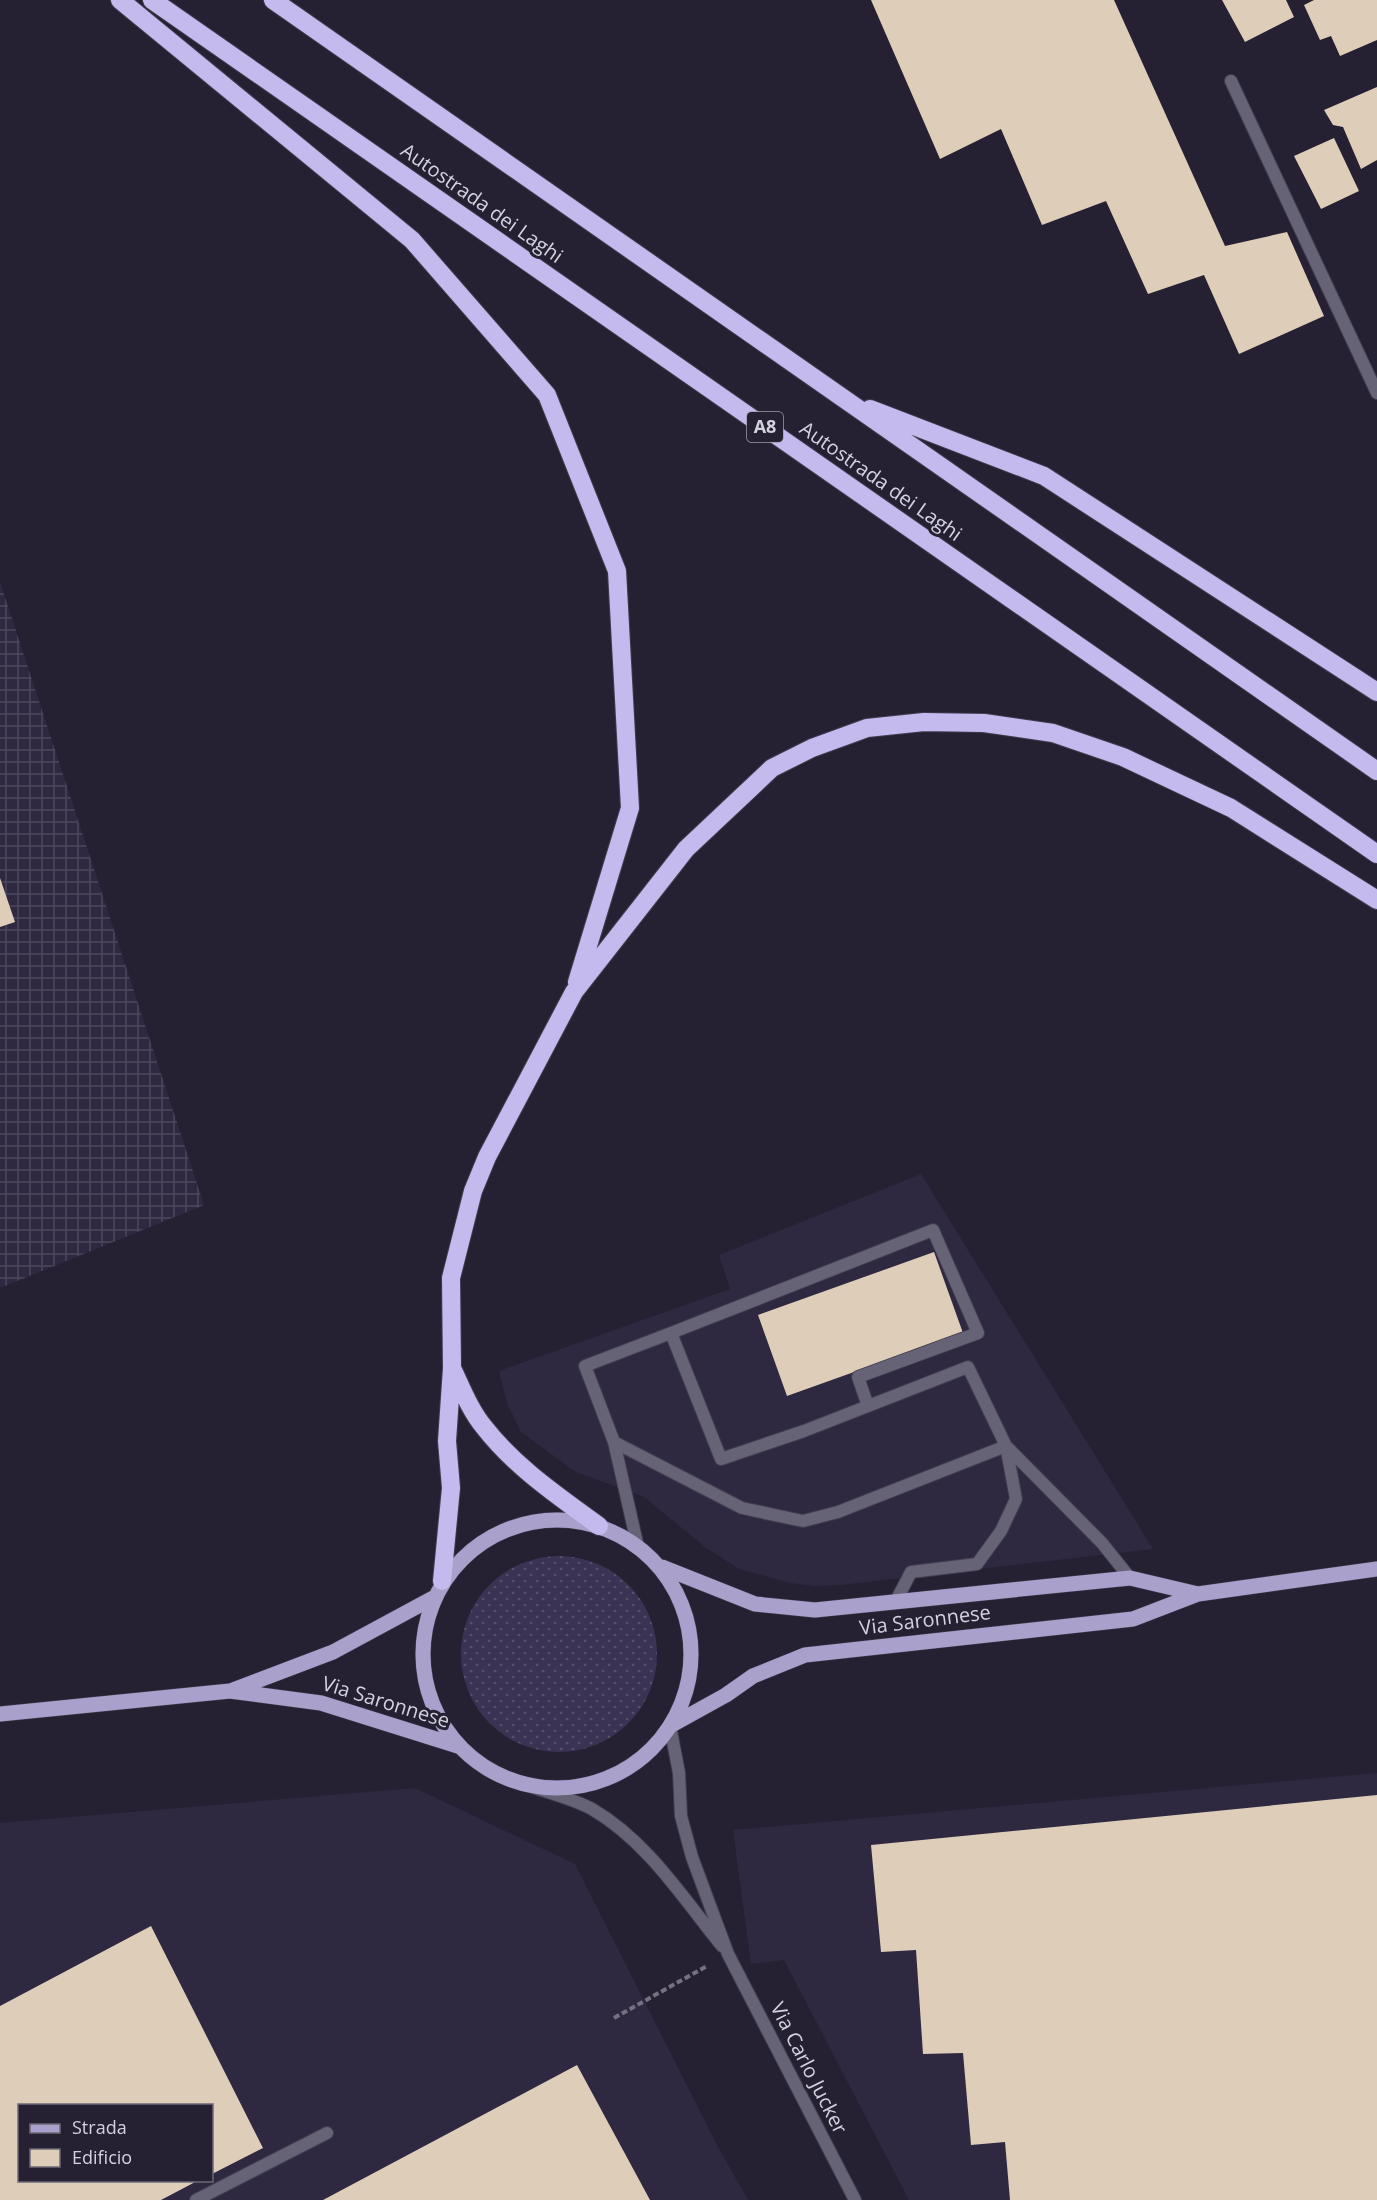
<svg xmlns="http://www.w3.org/2000/svg" width="1377" height="2200" font-family="'Open Sans',sans-serif">
<defs>
<pattern id="industrial-grid" width="8" height="8" patternUnits="userSpaceOnUse" patternTransform="scale(1.5)"><rect width="8" height="8" fill="#2e2941"/><path d="M0 4h8M4 0v8" fill="none" stroke="#4b475c"/></pattern>
<pattern id="grass-dots" width="8" height="8" patternUnits="userSpaceOnUse" patternTransform="scale(1.5)"><rect width="8" height="8" fill="#3a3353"/><path d="M2 2h.1M6 6h.1" fill="none" stroke="#56506b" stroke-width="1.8" stroke-linecap="round"/></pattern>
</defs>
<rect width="100%" height="100%" fill="#252133"/>
<path fill="#2e2941" fill-rule="evenodd" d="M921,1174L1153,1549L841,1585L815,1586L790,1583L739,1569L705,1547L644,1497L576,1472L521,1432L507,1403L499,1371L730,1289L719,1255Z
M1377,1773V2200H909L784,1960L751,1964L733,1830Z
M415,1788L575,1864L716,2143L748,2200H0V1823ZM20,2106H212V2180H20Z"/>
<path fill="url(#industrial-grid)" d="M0,582L204,1205L0,1288Z"/>
<path fill="url(#grass-dots)" d="M461 1654a98 98 0 1 1 196 0a98 98 0 1 1-196 0Z"/>
<path fill="#decdb8" d="M871,0H1114L1225,246L1287,232L1324,316L1239,354L1204,275L1148,294L1106,201L1042,225L1001,129L940,159Z
M1222,0H1286L1294,17L1245,42Z
M1314,0H1377V40L1340,56L1331,36L1320,40L1304,5Z
M1377,87V160L1361,169L1343,127L1333,125L1324,110Z
M1334,138L1359,191L1321,209L1294,156Z
M0,878L15,922L0,927Z
M934,1252L963,1333L787,1396L758,1315Z
M1377,1795V2200H1010L1005,2142L971,2145L963,2053L923,2054L916,1950L881,1952L871,1845Z
M151,1926L263,2148L212,2174V2106H20V2180H199L161,2200H0V2006Z
M577,2065L650,2200H323Z"/>
<g fill="none" stroke-linecap="round" stroke-linejoin="round">
<g stroke="#413d4f" stroke-width="14">
<path id="lane" d="M1231,81L1377,393
M671,1333L933,1230L978,1333L858,1377L868,1406
M614,1442L742,1508L803,1521L838,1512L1006,1446
M1006,1446L1102,1543L1130,1578
M638,1547L614,1442L585,1366L671,1333L721,1459L804,1431L968,1367L1006,1446L1016,1499L1001,1531L977,1564L911,1572L896,1601
M196,2200L327,2133"/>
</g>
<g stroke="#413d4f" stroke-width="14">
<path id="street" d="M670,1726L679,1773L681,1816L692,1857L728,1954L855,2200
M535,1788C554,1794 575,1800 592,1809C647,1841 683,1898 722,1946"/>
</g>
<g stroke="#413d4f" stroke-width="16">
<path id="primary" d="M423 1654a134 134 0 1 1 268 0a134 134 0 1 1-268 0Z
M662,1567L755,1604L815,1610L1130,1578L1198,1594
M233,1690L333,1652L433,1598
M0,1714L230,1691L321,1703L458,1746
M670,1726L726,1695L753,1676L805,1655L1133,1619L1198,1594L1377,1569"/>
</g>
<g stroke="#413d4f" stroke-width="20">
<path id="highway" d="M120,0L412,240L547,395L617,571L630,808L577,982
M152,0L1377,854
M273,0L1377,771
M870,409L1044,476L1377,692
M453,1370C462,1389 470,1410 484,1427C515,1467 558,1496 599,1526
M442,1581L451,1488L447,1441L452,1368L451,1278L473,1191L487,1157L574,992L686,849L772,768L812,748L867,728L924,722L984,723L1053,733L1123,757L1231,808L1377,900"/>
</g>
<path stroke="#747181" stroke-width="4" stroke-dasharray="6 3" stroke-linecap="butt" d="M614,2018L707,1966"/>
<use href="#lane" stroke="#676377" stroke-width="12"/>
<use href="#street" stroke="#676377" stroke-width="12"/>
<use href="#primary" stroke="#a9a1cb" stroke-width="15"/>
<use href="#highway" stroke="#c4baed" stroke-width="18"/>
</g>
<g text-anchor="middle" stroke-width="6" stroke-linejoin="round" paint-order="stroke">
<rect fill="#252133" stroke="#a09dab" stroke-width="1.5" x="747" y="412" width="36" height="30" rx="4.5"/>
<g font-size="18" font-weight="bold" fill="#d4d2df">
<text x="765" y="433">A8</text>
</g>
<g font-size="20" fill="#d4d2df" stroke="#252133">
<text transform="translate(482 203) rotate(35)" y="7">Autostrada dei Laghi</text>
<text transform="translate(881 481) rotate(35)" y="7">Autostrada dei Laghi</text>
<text transform="translate(925 1620) rotate(-7)" y="7">Via Saronnese</text>
<text transform="translate(386 1702) rotate(17)" y="7">Via Saronnese</text>
<text transform="translate(809 2068) rotate(63)" y="7">Via Carlo Jucker</text>
</g>
</g>
<rect x="18" y="2104" width="195" height="78" fill="#252133" stroke="#6b6878" stroke-width="1.5"/>
<rect x="30" y="2124" width="30" height="9" fill="#a9a1cb" stroke="#6b6878" stroke-width="1.5"/>
<text x="72" y="2134" font-size="18" fill="#d4d2df">Strada</text>
<rect x="30" y="2149" width="30" height="18" fill="#decdb8" stroke="#6b6878" stroke-width="1.5"/>
<text x="72" y="2164" font-size="18" fill="#d4d2df">Edificio</text>
</svg>
